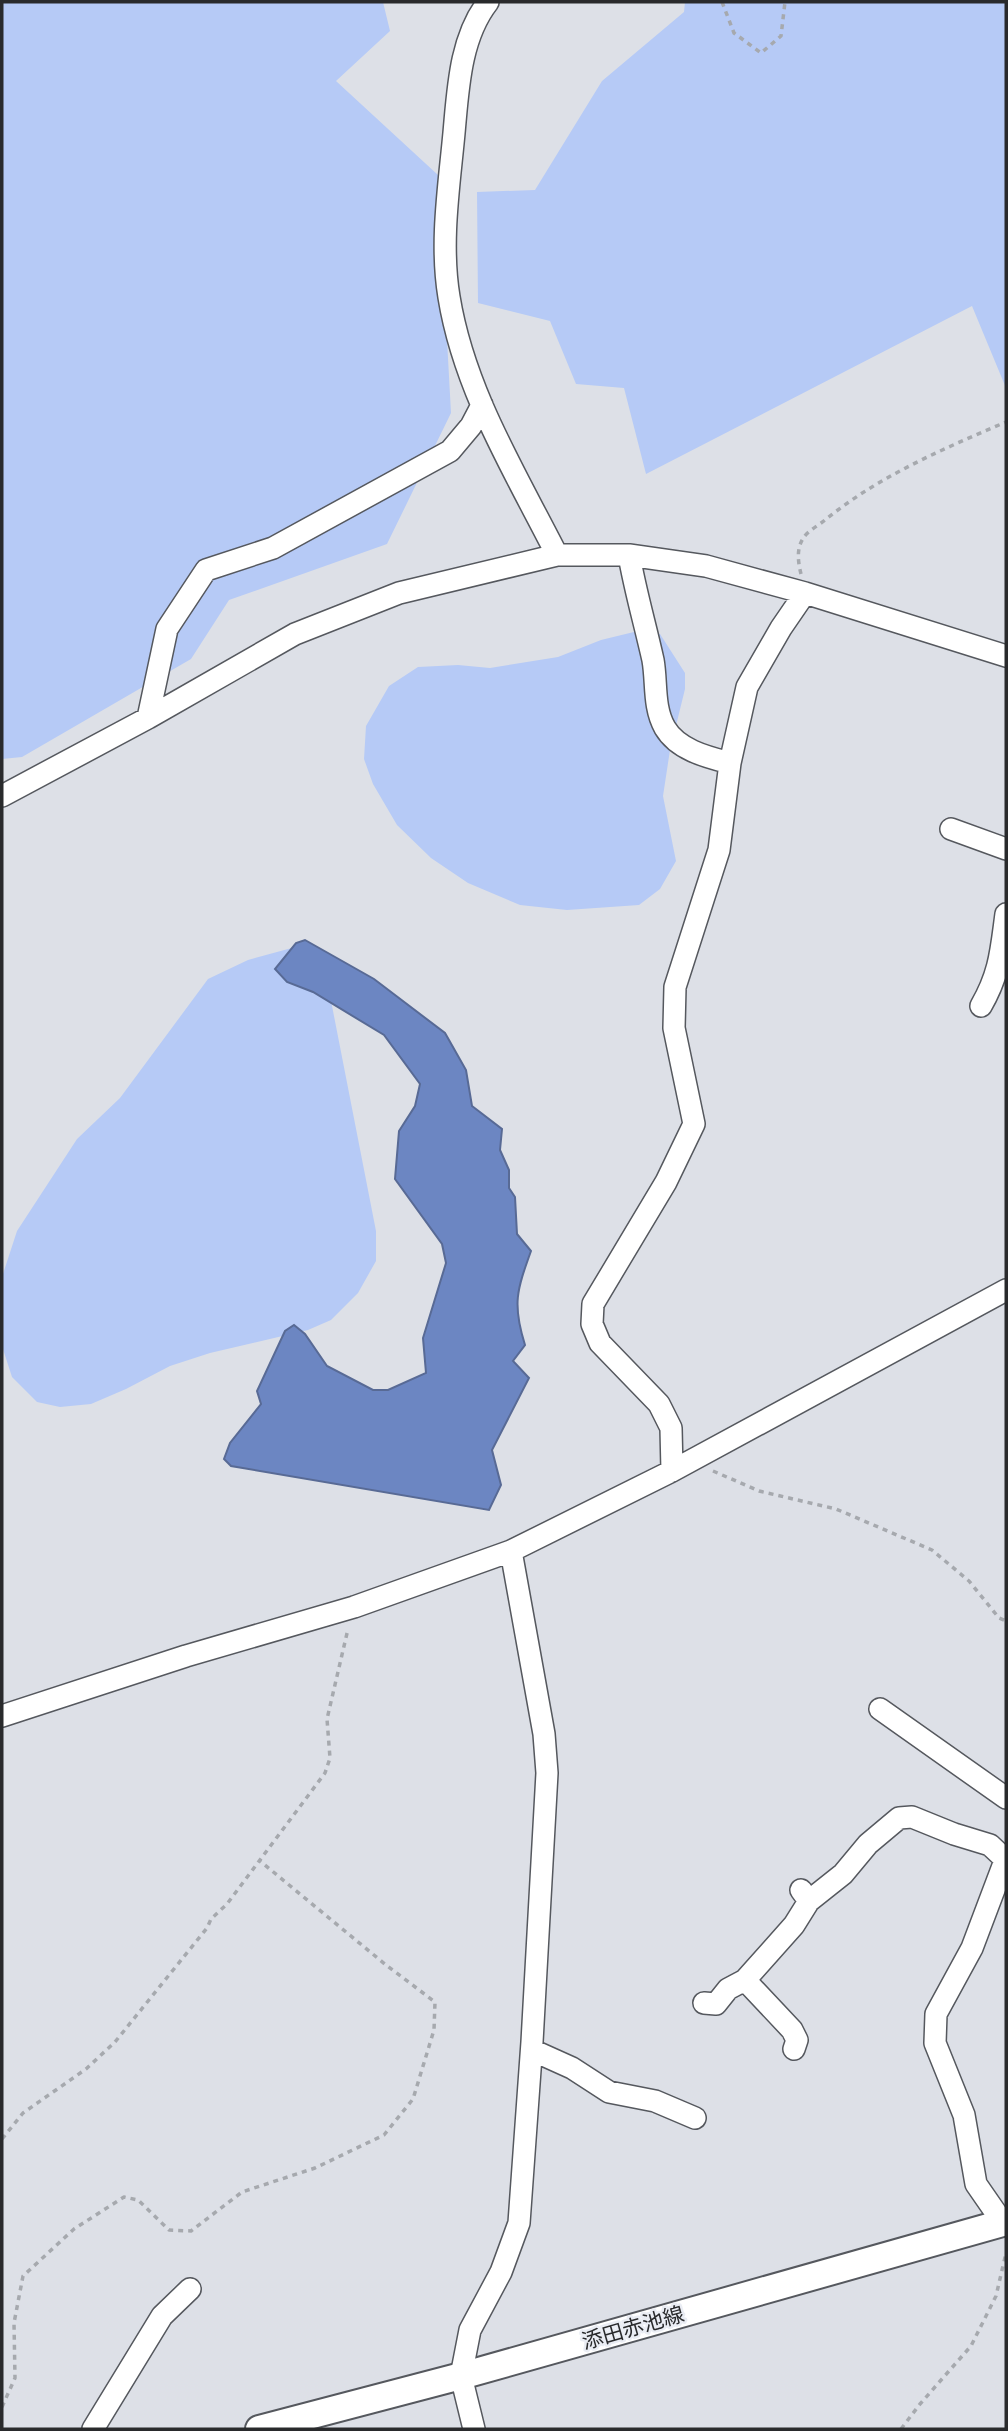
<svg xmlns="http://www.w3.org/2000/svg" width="1008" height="2431" font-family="'Nunito Sans','Noto Sans JP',sans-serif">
<rect width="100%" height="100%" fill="#dde0e7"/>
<path fill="#b6caf6" d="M2,2H383L390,31L336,81L438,175L451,413L387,544L229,600L191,659L22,757L2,759Z
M685,2H1006V388L972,306L646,474L624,388L576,384L550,321L478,303L477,192L535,190L602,81L684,12Z
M638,631L660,634L685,673V689L670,750L663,796L676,861L660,889L639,905L567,910L520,905L468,883L431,858L397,825L373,784L364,759L366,726L389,686L418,667L458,665L490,668L558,657L601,640Z
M299,946L325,970L376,1231V1261L358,1293L331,1320L308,1330L210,1353L170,1366L126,1389L91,1404L60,1407L37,1402L12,1377L2,1346V1277L17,1231L77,1139L120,1098L208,979L248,960Z"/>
<path fill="#6c86c2" stroke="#586a95" stroke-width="2" d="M305,940L374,979L445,1033L466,1070L472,1106L502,1129L500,1150L509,1170V1188L515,1197L517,1234L531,1251C517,1290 512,1304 525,1345L513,1361L529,1378L492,1450L501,1485L489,1510L231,1466L224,1459L230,1443L261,1404L257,1391L285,1331L294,1325L305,1334L327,1366L373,1390H388L426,1373L423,1338L446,1263L442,1244L395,1179L399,1131L415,1106L420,1084L384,1035L313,992L287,982L275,969L296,943Z"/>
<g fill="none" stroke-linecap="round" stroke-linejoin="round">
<g stroke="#55585e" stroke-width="24">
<path id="minor" d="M488,2C460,38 458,89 454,133C449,187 440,243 449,297C464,390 515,472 557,555
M629,555C635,590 645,624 653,660C657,682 653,707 665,728C678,750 707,757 730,763
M148,718L167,629L206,570L273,548L450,451L471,426L482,405
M2,796L148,718L295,634L399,593L557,555H629L706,566L805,593L1006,656
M951,829L1006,849
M981,1006C1000,973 1001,951 1006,914
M672,1471L671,1428L659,1404L600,1343L592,1324L593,1304L666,1182L694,1124L674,1028L675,987L719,850L730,763L747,687L781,628L805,593
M880,1709L1006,1798
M2,1716L186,1656L354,1607L511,1551L672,1471L1006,1290
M801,1890L809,1901L843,1874L868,1844L899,1818L912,1817L954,1834L990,1845L1006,1860
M704,2003L716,2004L728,1989L745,1980
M794,2049L797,2040L792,2030L745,1980L794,1925L809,1901
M532,2050L572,2068L609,2092L655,2101L695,2118
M1003,2223L976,2184L964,2115L935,2043L936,2014L972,1948L1006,1858
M93,2429L162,2316L190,2289
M474,2429L461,2376L470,2330L501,2272L519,2223L532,2042L547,1773L544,1734L511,1551"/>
</g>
<g stroke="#55585e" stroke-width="30">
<path id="major" d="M259,2429L461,2376L1006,2222"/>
</g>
<path stroke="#a6a9ae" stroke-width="3.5" stroke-dasharray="5 5" stroke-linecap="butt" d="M722,2L734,33L761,53L781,36L785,2
M801,574C798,562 796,548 804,537C808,531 819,525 825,520C879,476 943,449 1006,422
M713,1471L759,1491L836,1509L932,1550L969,1581L999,1618L1006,1621
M2,2139L23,2113L86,2069L115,2042L207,1928L211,1919L227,1904L325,1773L330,1758L327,1719L348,1629
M2,2407L15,2378L14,2323L23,2276L74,2229L124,2197L138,2200L169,2230L191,2231L242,2192L315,2168L384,2135L413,2099L434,2030L435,2002L386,1965L260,1861
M901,2429L920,2404L971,2346L996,2296L1006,2253"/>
<use href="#minor" stroke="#fff" stroke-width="21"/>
<use href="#major" stroke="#fff" stroke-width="26"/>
</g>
<g text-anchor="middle" stroke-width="5" stroke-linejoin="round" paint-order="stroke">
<g font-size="21" fill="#292a2c" stroke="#eaedf4">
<text transform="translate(633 2328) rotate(-16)" y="7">添田赤池線</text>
</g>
</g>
<rect width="1008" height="2431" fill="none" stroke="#292a2c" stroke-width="7"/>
</svg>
